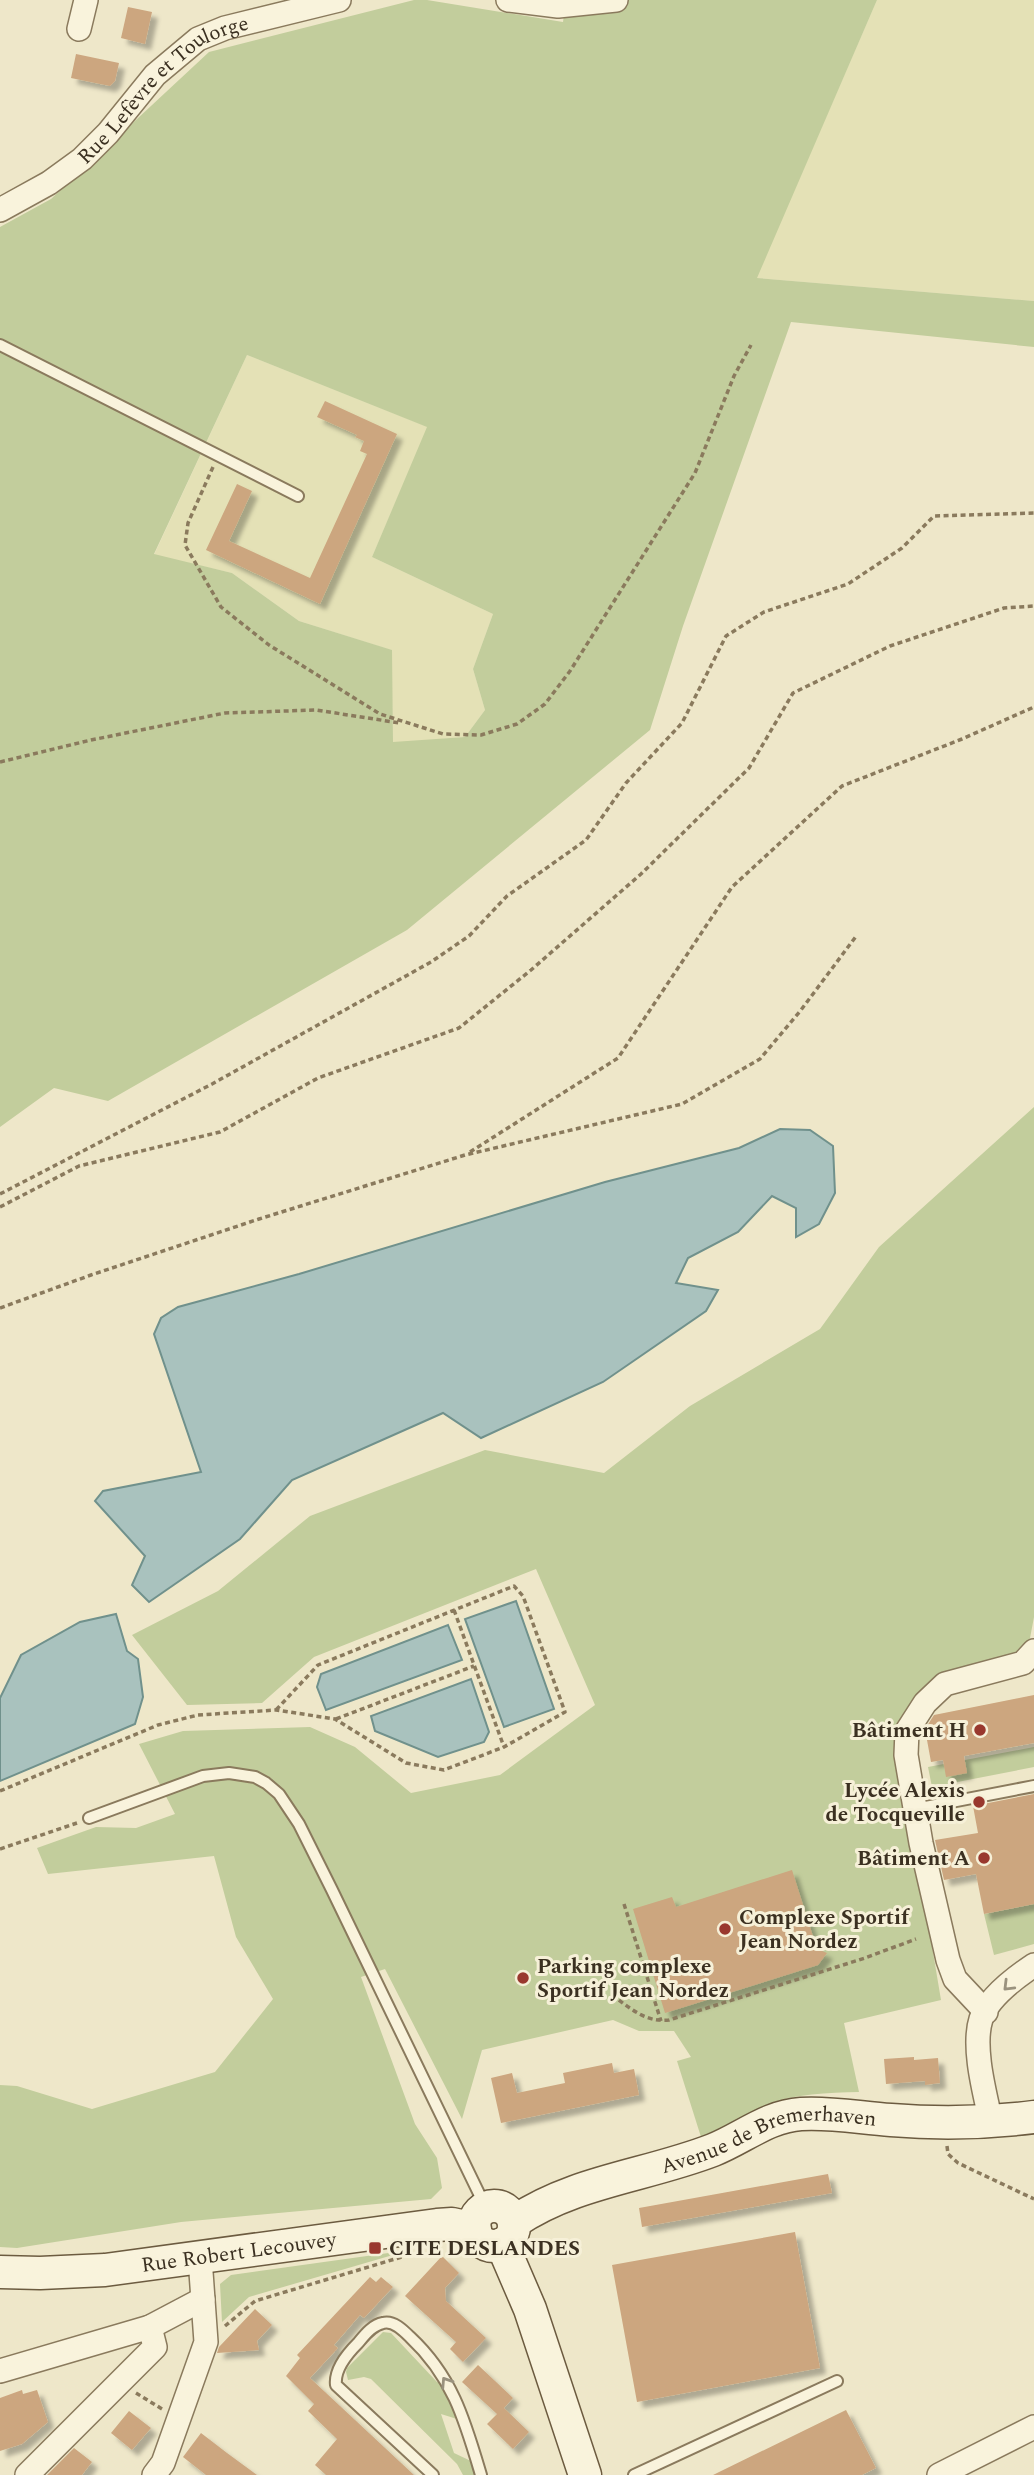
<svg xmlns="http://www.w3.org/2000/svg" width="1034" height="2475" font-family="Spectral,serif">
<defs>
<filter id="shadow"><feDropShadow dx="6" dy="6" stdDeviation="2" flood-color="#0004"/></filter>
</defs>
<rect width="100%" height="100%" fill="#eee7c9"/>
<path fill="#e4e1b6" d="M877,0H1034V301L756,278Z
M247,355L428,427L372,557L493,614L473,669L485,710L465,737L393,743L391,650L299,621L232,573L154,555Z"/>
<path fill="#c2cd9c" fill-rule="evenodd" d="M414,0H427L563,22L566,0H877L757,278L1034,301V347L791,322L683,626L650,730L407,930L108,1101L54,1088L0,1127V227L51,199L209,52ZM247,355L427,427L372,557L493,614L473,669L485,710L465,737L393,742L392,650L299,621L232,573L154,554Z
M1034,1107V1617L1027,1654L941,1681L901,1761L941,2000L844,2023L859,2092C827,2093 796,2093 766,2105C744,2115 725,2133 701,2137L677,2061L691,2057L674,2031H639L613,2020L482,2050L462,2119L385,1969L361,1977L415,2124L437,2158L442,2188L431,2199L181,2222L17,2248L0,2247V2085L17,2086L92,2109L215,2072L273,1999L236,1937L214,1856L48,1874L37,1848L96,1827L136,1828L175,1814L139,1744L183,1731L310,1727L355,1747L411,1793L500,1775L595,1705L536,1569L314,1657L262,1703L187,1705L132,1635L218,1591L310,1516L485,1450L604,1473L690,1406L820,1329L879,1247Z
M1034,1747V1767L932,1787L928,1767Z
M1034,1904V1944L994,1955L984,1914Z
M410,2250L249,2297L222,2322L220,2284L231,2275Z
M383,2332L391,2333L437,2382L441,2383L457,2419L441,2414L454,2453L473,2462L476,2475H463L457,2464L371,2379L364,2377L348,2380L346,2372L347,2368Z"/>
<path fill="#a9c2be" stroke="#70918c" stroke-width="2" d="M780,1129L810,1130L833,1146L835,1193L819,1224L796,1237V1208L772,1196L738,1232L688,1258L676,1283L718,1290L706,1311L603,1382L481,1438L443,1413L292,1480L240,1539L149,1602L132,1585L145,1556L95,1501L103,1491L201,1472L154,1334L161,1318L178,1307L299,1274L605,1182L739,1148Z
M516,1601L554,1709L504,1727L465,1619Z
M116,1614L127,1651L138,1659L143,1697L135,1724L0,1781V1698L21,1655L80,1622Z
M448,1625L462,1660L326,1710L317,1687L321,1674Z
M471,1679L489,1732L484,1742L438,1757L375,1731L371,1716Z"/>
<path fill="#cca67f" filter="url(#shadow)" d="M128,7L152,12L145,44L121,38Z
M76,54L119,63L115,81L110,86L71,78Z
M325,401L397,434L320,604L206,550L237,484L252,491L229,541L310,578L367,454L360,451L364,441L355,437L357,435L317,417Z
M1034,1695V1743L964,1756L967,1773L946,1777L943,1760L931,1762L925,1729L934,1715Z
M1034,1794V1904L984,1914L976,1874L944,1880L935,1840L978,1833L973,1806Z
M792,1870L817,1949L827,1953L818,1965L665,2013L633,1909L672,1897L676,1907Z
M914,2057V2060L938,2058L940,2083L925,2085V2081L886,2084L884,2059Z
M612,2063L614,2073L634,2069L639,2095L501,2123L491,2078L512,2073L517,2093L565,2083L563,2073Z
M828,2174L832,2193L642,2227L639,2208Z
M795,2232L820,2368L637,2402L612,2265Z
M442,2256L459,2273L445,2288L446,2301L486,2338L463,2362L450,2349L456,2342L405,2296Z
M370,2277L376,2282L381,2277L393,2287L364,2318L360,2315L334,2345L338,2348L310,2378L414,2475H326L315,2465L337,2439L308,2411L314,2404L286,2376L300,2358L297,2355Z
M255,2309L272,2325L257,2341L259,2350L217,2353L219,2347Z
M478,2365L513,2398L504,2408L529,2432L513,2449L487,2424L497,2414L462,2382Z
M22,2390L23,2394L37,2390L48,2422L22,2444L0,2451V2398Z
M846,2410L876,2468L862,2475H713Z
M129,2411L151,2428L132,2450L111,2433Z
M201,2433L227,2453L257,2475H206L183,2457Z
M74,2448L92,2462L82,2475H47Z"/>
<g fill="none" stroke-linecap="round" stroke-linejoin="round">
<g stroke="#8a7a5d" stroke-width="14">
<path id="lane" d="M0,345L298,496
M915,1809L1034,1786
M89,1818L203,1776L229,1773L255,1777L266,1783L279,1794L299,1824L332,1890L486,2208
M433,2475L336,2385C334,2369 348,2353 358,2343C364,2336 372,2325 383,2323C393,2320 403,2330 410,2337C453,2377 465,2421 481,2475
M634,2475L837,2381"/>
</g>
<g stroke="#8a7a5d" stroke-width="26">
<g id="street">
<path d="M508,0L558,6L616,0"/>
<path d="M79,29L86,0"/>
<path id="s1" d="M0,210L49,183L82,159L108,133L155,75L198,39L225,28L339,0"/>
<path d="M986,2012L955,1979L948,1960L921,1843L906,1755L907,1731L925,1703L945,1684L1023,1663L1034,1651"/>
<path d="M991,2122C985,2094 972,2047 981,2019C988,1998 1016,1977 1034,1965"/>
<path d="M0,2371L150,2327L203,2299"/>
<path d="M27,2475L155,2347L150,2327"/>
<path d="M154,2475L163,2463L206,2342L200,2258"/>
<path d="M939,2475L1034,2427"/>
</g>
</g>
<g stroke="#6c5b40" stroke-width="35">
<g id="secondary">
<circle cx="494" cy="2226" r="20"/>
<path id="s2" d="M514,2222C574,2181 646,2176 713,2150C743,2138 768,2116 801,2114C831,2112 861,2118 891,2120C939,2124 986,2123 1034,2117"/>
<path d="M502,2244L530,2309L585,2475"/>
<path id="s3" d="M0,2272L40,2273L105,2270L437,2225L452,2224L475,2229"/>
</g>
</g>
<path stroke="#8a7a5d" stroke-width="3.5" stroke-dasharray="5 3.5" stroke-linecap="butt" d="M213,467L188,523L185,545L221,607L269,645L380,714L443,734L481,735L517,724L545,704L570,671L695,473L734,376L751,345
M0,762L91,740L225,713L316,710L400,723
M470,1152L618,1058L732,887L842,786L962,739L1034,707
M0,1194L212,1084L431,962L469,936L507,896L586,840L626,783L682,723L726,636L764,612L848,584L902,548L934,516L1034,513
M0,1207L79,1166L220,1132L318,1078L459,1028L531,970L641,874L749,768L793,693L890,646L1004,608L1034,606
M0,1308L91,1275L259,1219L465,1155L682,1104L760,1059L801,1010L857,935
M454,1610L504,1747
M336,1719L474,1666
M0,1791L158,1725L198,1715L276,1710L335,1719L406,1763L444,1770L504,1747L565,1712L523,1596L514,1586L318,1665L276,1710
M0,1849L77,1823
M624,1904L661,2021
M612,1995C630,2008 646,2023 669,2020L865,1958L916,1939
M947,2146L948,2154L958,2163L1034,2199
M225,2326L255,2301L405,2256
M136,2393L162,2409"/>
<use href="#lane" stroke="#f9f3dc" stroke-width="10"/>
<use href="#street" stroke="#f9f3dc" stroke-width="23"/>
<use href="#secondary" stroke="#f9f3dc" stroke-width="32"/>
</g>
<defs><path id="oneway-chevron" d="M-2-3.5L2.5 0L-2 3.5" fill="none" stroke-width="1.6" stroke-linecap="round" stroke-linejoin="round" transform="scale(1.75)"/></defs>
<g stroke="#9a927e">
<use href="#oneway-chevron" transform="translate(1008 1986) rotate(135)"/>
<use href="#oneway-chevron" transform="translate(446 2382) rotate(-123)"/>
</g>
<g fill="#99382e" stroke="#f6f0d8" stroke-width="2.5">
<circle cx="980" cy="1730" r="7"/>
<circle cx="979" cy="1802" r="7"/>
<circle cx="984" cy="1858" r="7"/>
<circle cx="725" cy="1929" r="7"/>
<circle cx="523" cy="1978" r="7"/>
<rect x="368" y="2241" width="14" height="14" rx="3.5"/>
</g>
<g text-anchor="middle" stroke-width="6" stroke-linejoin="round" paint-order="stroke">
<g font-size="21" fill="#3b3021" stroke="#f6f0d8">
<text dy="7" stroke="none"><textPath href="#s1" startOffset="206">Rue Lefèvre et Toulorge</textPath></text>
<text dy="7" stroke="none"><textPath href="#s2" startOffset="271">Avenue de Bremerhaven</textPath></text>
<text dy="7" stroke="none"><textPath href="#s3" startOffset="240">Rue Robert Lecouvey</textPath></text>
</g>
<g font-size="21" font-weight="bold" fill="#3b3021" stroke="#f6f0d8" text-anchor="end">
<text x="966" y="1737">Bâtiment H</text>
<text x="965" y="1797">Lycée Alexis<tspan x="965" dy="24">de Tocqueville</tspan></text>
<text x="970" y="1865">Bâtiment A</text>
<text x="739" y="1924" text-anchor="start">Complexe Sportif<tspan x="739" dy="24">Jean Nordez</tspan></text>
<text x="537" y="1973" text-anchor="start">Parking complexe<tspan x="537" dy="24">Sportif Jean Nordez</tspan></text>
<text x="389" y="2255" text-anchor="start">CITE DESLANDES</text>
</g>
</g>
</svg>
